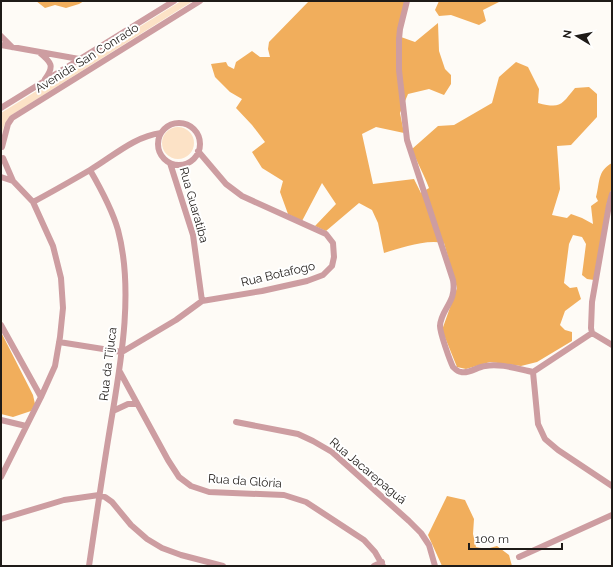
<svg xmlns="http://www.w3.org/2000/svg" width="613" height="567" font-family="Raleway,sans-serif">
<rect width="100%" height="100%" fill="#fefbf6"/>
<path fill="#fce2c6" d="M181,1H193L10,116C4,124 1,131 2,142L1,141V113Z
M162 143a16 16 0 1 1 32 0a16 16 0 1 1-32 0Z"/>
<path fill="#f1ae5c" d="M36,1H84L79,4L66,8L55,5L45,8Z
M309,1H407L401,37L415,42L438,23L439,51L445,69L451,75V84L444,95L429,89L408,94L400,113L404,133L376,127L362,134L373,184L414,179L421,193L429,188C424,174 417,163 412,149L438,126L454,125L492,103L499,77L516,62L528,67L539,89L538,103C561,109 561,105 575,88L589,87L597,94V117L571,145L557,146L560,189L552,215L567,218L571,214L582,218L593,224L591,206L598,201L596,197C600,183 597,171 612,163V187L607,203L594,280L587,279L582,275L586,244L582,237L573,235L569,244L564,283L570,288L577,287L581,299L565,311L560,325L565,330L572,332V341L537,362L521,366L490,362L466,369L457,367L442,330L457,288L444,243C425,239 401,248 384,253L378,223L372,210L359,203L326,231L315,226L336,204L322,183L302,221L288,214L280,192L283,181L262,168L252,152L265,142L252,125L236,108L242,99L230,92L215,77L211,64L226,62L228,66L234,69L236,62L252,51L260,57H270L268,49L269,42Z
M439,1H501L483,10L486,21L479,25L451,15L439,16L435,10Z
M1,332L33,395L35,404L31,411L13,417L1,414Z
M447,496L465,500L474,519L473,534L476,547L486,549L497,546L509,555L512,566H442L428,535Z"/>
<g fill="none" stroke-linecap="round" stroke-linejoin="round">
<path stroke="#cd9da1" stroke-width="6" d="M407,1L400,29L399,39V70L407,140L453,280C457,303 441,308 440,326C440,333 450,361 453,367C455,369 458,372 461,372C469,374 477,367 485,366C500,363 518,369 533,372
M1,36L12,47
M1,45L79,59
M40,53C51,62 55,66 45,79
M1,108L174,1
M158 144a21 21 0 1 1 42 0a21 21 0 1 1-42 0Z
M2,147L8,124L12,118L200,1
M170,163L193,235L202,301
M1,177L13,181
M33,202C52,192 71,181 90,170C112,157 135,136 161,133
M1,325L41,397
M592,333L591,328L592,302L609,205L612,194
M592,333L612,345
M59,342L122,352L176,320L202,301L262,291L307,281L323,275L332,266L334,257L333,243L326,234L242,196L226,184L198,151
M120,372L168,460L179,477L191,486L209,492L284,495L306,502L364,540L375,552L383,566
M533,372L538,424L545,439L558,450L612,486
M533,372L592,333
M113,411L128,404H137
M1,420L26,426
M236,422L298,434L313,441L332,452L409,521L421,533L429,545L435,566
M1,477L41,397L55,366L60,337L63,308L61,278L53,246L33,202L13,181L3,158
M1,519L64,500L99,495L105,497L112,502L131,525L147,539L162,548L181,555L223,566
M519,557L612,515
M89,566C96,518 103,470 111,422C121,362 134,290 118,230C112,209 101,189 90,170
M374,566L382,562"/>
</g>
<g text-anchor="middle" stroke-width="4" stroke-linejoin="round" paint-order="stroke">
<g font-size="12" fill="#1f1b18" stroke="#fff">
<text transform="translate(87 58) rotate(-32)" y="4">Avenida San Conrado</text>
<text transform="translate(194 205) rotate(74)" y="4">Rua Guaratiba</text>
<text transform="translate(278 274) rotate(-13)" y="4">Rua Botafogo</text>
<text transform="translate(108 364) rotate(-83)" y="4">Rua da Tijuca</text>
<text transform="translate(368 471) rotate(40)" y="4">Rua Jacarepaguá</text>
<text transform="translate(245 481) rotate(4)" y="4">Rua da Glória</text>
</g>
</g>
<rect width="613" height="567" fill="none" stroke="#1f1b18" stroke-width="4"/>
<g transform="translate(577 36) rotate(280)" stroke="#ffffff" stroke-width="3" paint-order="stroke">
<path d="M0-3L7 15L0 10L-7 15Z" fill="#1f1b18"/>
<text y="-6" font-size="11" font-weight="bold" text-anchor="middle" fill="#1f1b18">N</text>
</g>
<path d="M469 543v6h93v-6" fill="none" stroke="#1f1b18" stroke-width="2"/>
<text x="475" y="543" font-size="12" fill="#1f1b18" stroke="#ffffff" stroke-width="3" paint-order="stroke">100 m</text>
</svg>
